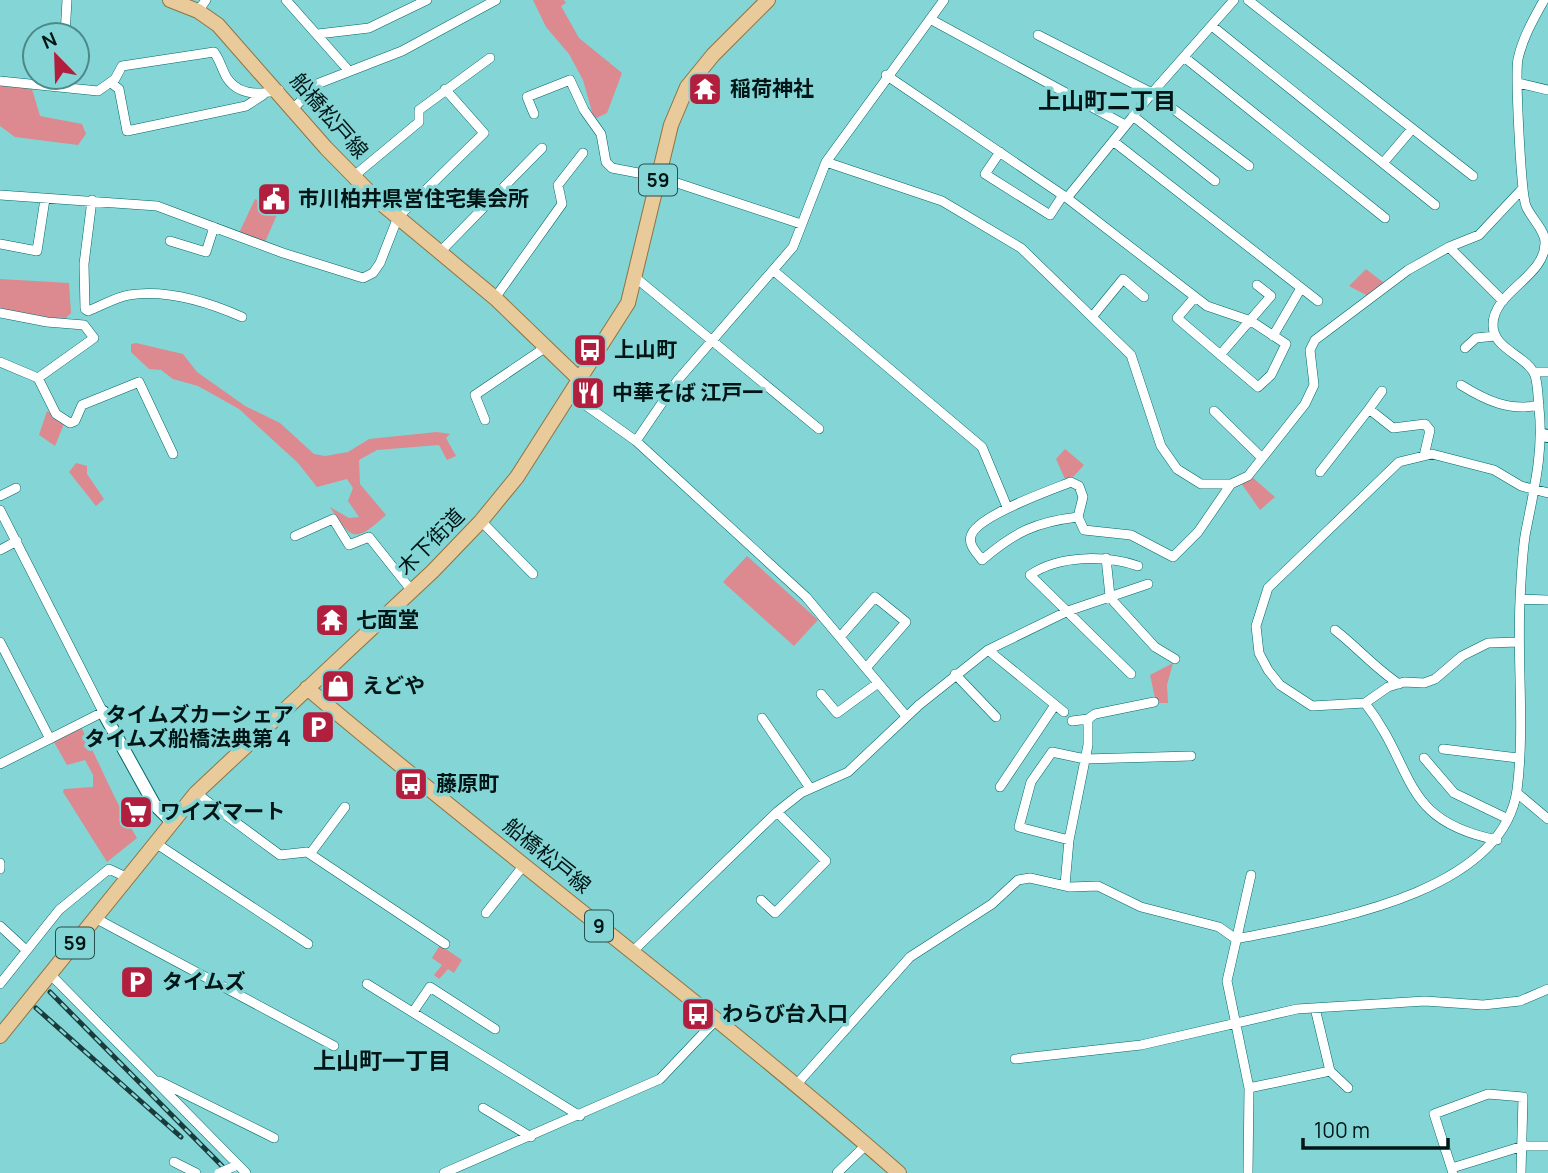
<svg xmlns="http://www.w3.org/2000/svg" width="1548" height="1173" font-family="Manrope,'Noto Sans JP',sans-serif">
<rect width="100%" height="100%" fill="#84d5d6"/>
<path fill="#dc8a8f" d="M533,0H564L566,3L561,6L579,38L622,73L607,113L594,119L583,80L569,54L546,27Z
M0,83L32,89L40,116L82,124L86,134L78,145L15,137L0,126Z
M255,199L280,208L265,242L239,233Z
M1366,269L1384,283L1368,296L1349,286Z
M0,279L69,283L71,313L63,321L4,310L0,308Z
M136,343L183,354L197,372L245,406L280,423L314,454L325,456L348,452L369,439L437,432L450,434L446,438L456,456L447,460L439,445L377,450L359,460L360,484L386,515C355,543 352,541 330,507L349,518L359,517L348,501L353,488L347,479L317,487L298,463L239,409L198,386L173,379L161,370L149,369L131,352V344Z
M47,411L64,424L55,446L39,435Z
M1065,449L1084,465L1074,476L1065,479L1056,459Z
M76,463L87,466V474L104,499L96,506L69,472Z
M1251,476L1275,497L1260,510L1241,483Z
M747,556L818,620L794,646L723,582Z
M1173,663L1167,685L1168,703H1156L1150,675Z
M81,727C101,766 114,800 137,838L107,862L63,792L64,789L93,787V775L85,760L67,765L54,742Z
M440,945L462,960L454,973L448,969L439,979L434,975L442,965L432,958Z"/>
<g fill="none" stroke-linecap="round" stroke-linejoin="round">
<g stroke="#006768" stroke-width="10">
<path id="street" d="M286,0L349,71
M1248,0L1473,176
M198,11L206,0
M930,19L1125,125
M1212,26L1435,205
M318,34L369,28L427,0
M65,35L67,0
M1038,35L1152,93L1249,166
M1184,57L1385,218
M886,75L1067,198L1207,306L1251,321L1286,344L1271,375L1258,387L1177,318L1195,297
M0,81L98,91L115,79L122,66L214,52C220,60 222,70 227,78C239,96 260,95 279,90
M111,83L119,89L127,131L246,106L263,95
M1518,83L1548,90
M294,108L317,84L402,51L496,0
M534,114L527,97L570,80L584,110L601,134L606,162L612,168L659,177L801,224
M1133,116L1215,181
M1113,141L1318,301
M1000,152L985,174L1050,215L1063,195
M826,162L942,201L1021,248L1131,355L1161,446L1177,469L1201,484H1231L1248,476L1305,404L1314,385L1310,350L1315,340L1408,270L1449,247L1479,235L1523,188
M1383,163L1412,129
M354,176L419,122V110L490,58
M0,195L157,206L283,253L363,278L373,273L380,263L398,217L484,133L445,89
M1067,198L1152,93L1234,0
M92,200L84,264L85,309L88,311C101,306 116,297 129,295C167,289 208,302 242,317
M170,241L206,252L214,227
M0,244L37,251L45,199
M1449,247L1503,301
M440,252L542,148
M774,271L982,447L1007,507
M636,278L819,429
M495,298L562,204L558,185L583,153
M0,313L47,322L84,325L94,338L38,378L0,362
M1092,317L1123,279L1144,297
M1273,336L1301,288
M1465,348L1476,338L1495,336
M1220,355L1271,296L1257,285
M1534,372H1548
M38,378L56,414L70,423L75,421L82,405L139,382L173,454
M1461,385C1485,400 1510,412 1539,405
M570,394L636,441L806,597L906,716
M1369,409L1382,391
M1214,411L1262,458
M485,420L475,395L546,347
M636,441L677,381L793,247L826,162L944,0
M1320,472L1369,409L1393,428L1425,424L1430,430L1424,456
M1071,482L1079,486L1083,497L1078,517C1035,522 1015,532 982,560C977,553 968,545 971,536C976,516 1051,490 1071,482Z
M0,496L16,488
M0,510L103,712L0,764
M1078,517L1084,530L1131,535L1173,557L1198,532L1231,484
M481,521L533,574
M295,536L333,519L349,545L369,537L412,591
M0,550L17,541
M1106,558L1110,596L1114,602L1155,647L1175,659
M1520,599L1548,600
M1335,630C1358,648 1375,668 1399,684
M841,636L875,597L906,622L866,668
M0,642L50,739
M1519,642L1488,643L1462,656L1435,679L1424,683L1404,682L1388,687L1365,703L1312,706L1280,685L1268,670L1259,653L1256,626L1268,588L1399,462L1432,454L1494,470L1521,486L1548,493
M988,650L1064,712
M955,674L996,717
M1131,674L1030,575C1059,555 1105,555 1138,566
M821,694L837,713L878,683
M1365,703C1417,770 1399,820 1497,840
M762,718L810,788
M1072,721L1088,719
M1443,749L1518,758
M1424,758L1454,793L1506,818
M1000,787L1055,705
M196,793L280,855L307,852L445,944
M1517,793L1548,819
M1069,840L1019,827L1031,782L1052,752L1085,759L1191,756
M154,842L308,944
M310,854L345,807
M0,863V869
M1065,885L1069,840L1088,745V719L1095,714L1154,702
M761,900L775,913L826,861L777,812
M486,913L524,865
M95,918L334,1046
M0,926L26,950
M631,953L777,812L801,793L848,772L919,705L988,650L1068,611L1148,584
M50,974L246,1173
M0,984L59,910L109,869L126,877
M367,984L580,1116
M1315,1008L1330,1071L1348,1088
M413,1012L430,987L495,1029
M1015,1059L1141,1045L1297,1009L1425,1001L1483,1005L1520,1001L1548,989
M159,1081L274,1138
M797,1084L910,957L992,904L1018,880L1030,878L1070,887L1098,886L1141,907L1219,927L1236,939C1320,922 1502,896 1517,790C1525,728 1517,663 1520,601C1521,580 1522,557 1525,536C1533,493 1544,453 1539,408C1538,398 1538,381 1534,373C1525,355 1493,349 1493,325C1493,291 1546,277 1545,242C1545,230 1531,218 1526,206C1521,193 1515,74 1518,59C1523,37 1533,20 1544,0
M1249,1088L1330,1071
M483,1108L531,1137
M174,1162L196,1173
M1452,1168L1523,1146H1548
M444,1173L660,1079L716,1020
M837,1173L867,1144
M1248,1173L1249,1088L1227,981L1251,875
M1453,1173L1434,1114L1488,1094L1523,1097L1521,1173"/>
</g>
<g stroke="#006768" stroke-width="14">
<path id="secondary" d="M1542,435L1548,436
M103,712L154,804L171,821"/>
</g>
<g stroke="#8e7441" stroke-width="16">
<path id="primary" d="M170,0L198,11L218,25L326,148L376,199L495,298L579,379
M307,688C502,853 707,1005 899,1173
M0,1036L196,793L433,571L481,521L517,477L628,303L671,125L687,87L713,55L768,0"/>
</g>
<use href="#street" stroke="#fff" stroke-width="9"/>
<use href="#secondary" stroke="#fff" stroke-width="12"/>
<use href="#primary" stroke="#e9ca9b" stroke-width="14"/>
<g stroke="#1a3b3b" stroke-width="5">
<path id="rail" d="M50,992L229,1173
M36,1008L181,1137"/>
</g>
<use href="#rail" stroke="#84d5d6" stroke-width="2.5" stroke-dasharray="8" stroke-linecap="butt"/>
<g stroke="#006768" stroke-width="10" stroke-linecap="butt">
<path id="street-bridge" d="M219,1173L233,1167"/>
</g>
<use href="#street-bridge" stroke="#fff" stroke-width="9"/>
</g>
<defs>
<g id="temple-square" transform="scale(1.75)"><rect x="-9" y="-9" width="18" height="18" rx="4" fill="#b21f3e" stroke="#84d5d6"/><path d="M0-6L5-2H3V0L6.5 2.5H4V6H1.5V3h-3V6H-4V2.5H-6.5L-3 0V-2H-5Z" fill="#fff"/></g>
<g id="civic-square" transform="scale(1.75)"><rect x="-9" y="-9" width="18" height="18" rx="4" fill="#b21f3e" stroke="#84d5d6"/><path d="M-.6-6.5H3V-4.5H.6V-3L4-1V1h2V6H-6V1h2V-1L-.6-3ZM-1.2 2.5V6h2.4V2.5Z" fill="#fff"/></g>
<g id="bus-square" transform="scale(1.75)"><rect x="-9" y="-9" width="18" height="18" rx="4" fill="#b21f3e" stroke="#84d5d6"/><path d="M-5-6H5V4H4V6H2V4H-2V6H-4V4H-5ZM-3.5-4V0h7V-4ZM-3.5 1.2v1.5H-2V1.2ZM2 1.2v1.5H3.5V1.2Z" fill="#fff"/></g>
<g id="restaurant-square" transform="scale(1.75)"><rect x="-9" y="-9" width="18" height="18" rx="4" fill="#b21f3e" stroke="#84d5d6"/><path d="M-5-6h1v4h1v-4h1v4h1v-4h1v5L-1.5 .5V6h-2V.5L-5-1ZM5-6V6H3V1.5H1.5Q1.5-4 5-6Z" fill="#fff"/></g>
<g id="shop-square" transform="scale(1.75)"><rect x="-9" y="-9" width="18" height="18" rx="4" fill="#b21f3e" stroke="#84d5d6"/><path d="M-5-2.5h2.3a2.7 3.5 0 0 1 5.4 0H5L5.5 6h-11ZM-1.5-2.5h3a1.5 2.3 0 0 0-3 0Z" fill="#fff"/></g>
<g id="parking-square" transform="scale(1.75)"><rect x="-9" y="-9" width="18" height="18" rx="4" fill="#b21f3e" stroke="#84d5d6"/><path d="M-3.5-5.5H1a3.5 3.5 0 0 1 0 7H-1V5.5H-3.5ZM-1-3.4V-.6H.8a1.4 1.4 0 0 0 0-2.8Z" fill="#fff"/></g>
<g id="supermarket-square" transform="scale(1.75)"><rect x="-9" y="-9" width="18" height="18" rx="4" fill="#b21f3e" stroke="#84d5d6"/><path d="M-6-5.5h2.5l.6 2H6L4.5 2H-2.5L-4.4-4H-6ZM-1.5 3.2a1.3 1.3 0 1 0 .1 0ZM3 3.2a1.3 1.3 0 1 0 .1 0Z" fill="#fff"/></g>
</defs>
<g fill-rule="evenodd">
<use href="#temple-square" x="705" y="89"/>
<use href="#civic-square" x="274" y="199"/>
<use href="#bus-square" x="590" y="350"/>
<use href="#restaurant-square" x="588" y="393"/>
<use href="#temple-square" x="332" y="620"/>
<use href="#shop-square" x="338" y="686"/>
<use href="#parking-square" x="318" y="727"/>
<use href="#bus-square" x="411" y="784"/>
<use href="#supermarket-square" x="136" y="812"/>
<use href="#parking-square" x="137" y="982"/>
<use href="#bus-square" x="698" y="1014"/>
</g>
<g text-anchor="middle" stroke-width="7" stroke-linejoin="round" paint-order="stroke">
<g fill="#84d5d6" stroke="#284f4f" stroke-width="2">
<rect x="639" y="164.5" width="38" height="31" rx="5"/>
<rect x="585" y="910.5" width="28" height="31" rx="5"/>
<rect x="56" y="927.5" width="38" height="31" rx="5"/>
</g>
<g font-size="19" font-weight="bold" fill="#001515">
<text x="658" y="187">59</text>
<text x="599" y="933">9</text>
<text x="75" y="950">59</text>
</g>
<g font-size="21" font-weight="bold" fill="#001515" stroke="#84d5d6" text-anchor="start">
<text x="730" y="96">稲荷神社</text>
<text x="298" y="206">市川柏井県営住宅集会所</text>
<text x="614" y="357">上山町</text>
<text x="612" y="400">中華そば 江戸一</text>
<text x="356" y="627">七面堂</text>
<text x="362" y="693">えどや</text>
<text x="294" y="722" text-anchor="end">タイムズカーシェア<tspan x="294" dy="24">タイムズ船橋法典第４</tspan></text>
<text x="436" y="791">藤原町</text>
<text x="160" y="819">ワイズマート</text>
<text x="162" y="989">タイムズ</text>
<text x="722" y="1021">わらび台入口</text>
</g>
<g font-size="21" fill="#001515" stroke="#84d5d6">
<text transform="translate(329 116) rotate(49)" y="7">船橋松戸線</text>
<text transform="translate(431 542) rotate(-45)" y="7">木下街道</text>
<text transform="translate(547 856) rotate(39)" y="7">船橋松戸線</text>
</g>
<g font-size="23" font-weight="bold" fill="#001515" stroke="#84d5d6">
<text x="1107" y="109">上山町二丁目</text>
<text x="382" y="1069">上山町一丁目</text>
</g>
</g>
<g transform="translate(56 56) rotate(337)"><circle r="33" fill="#84d5d6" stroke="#4f8889" stroke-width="2"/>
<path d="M0-5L12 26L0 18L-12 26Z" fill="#b21f3e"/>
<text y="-10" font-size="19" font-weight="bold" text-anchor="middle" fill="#001515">N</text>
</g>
<path d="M1303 1138v10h145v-10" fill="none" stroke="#001515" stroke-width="3.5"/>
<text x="1314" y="1138" font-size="21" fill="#001515" stroke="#84d5d6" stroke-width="5" paint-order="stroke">100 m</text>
</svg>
